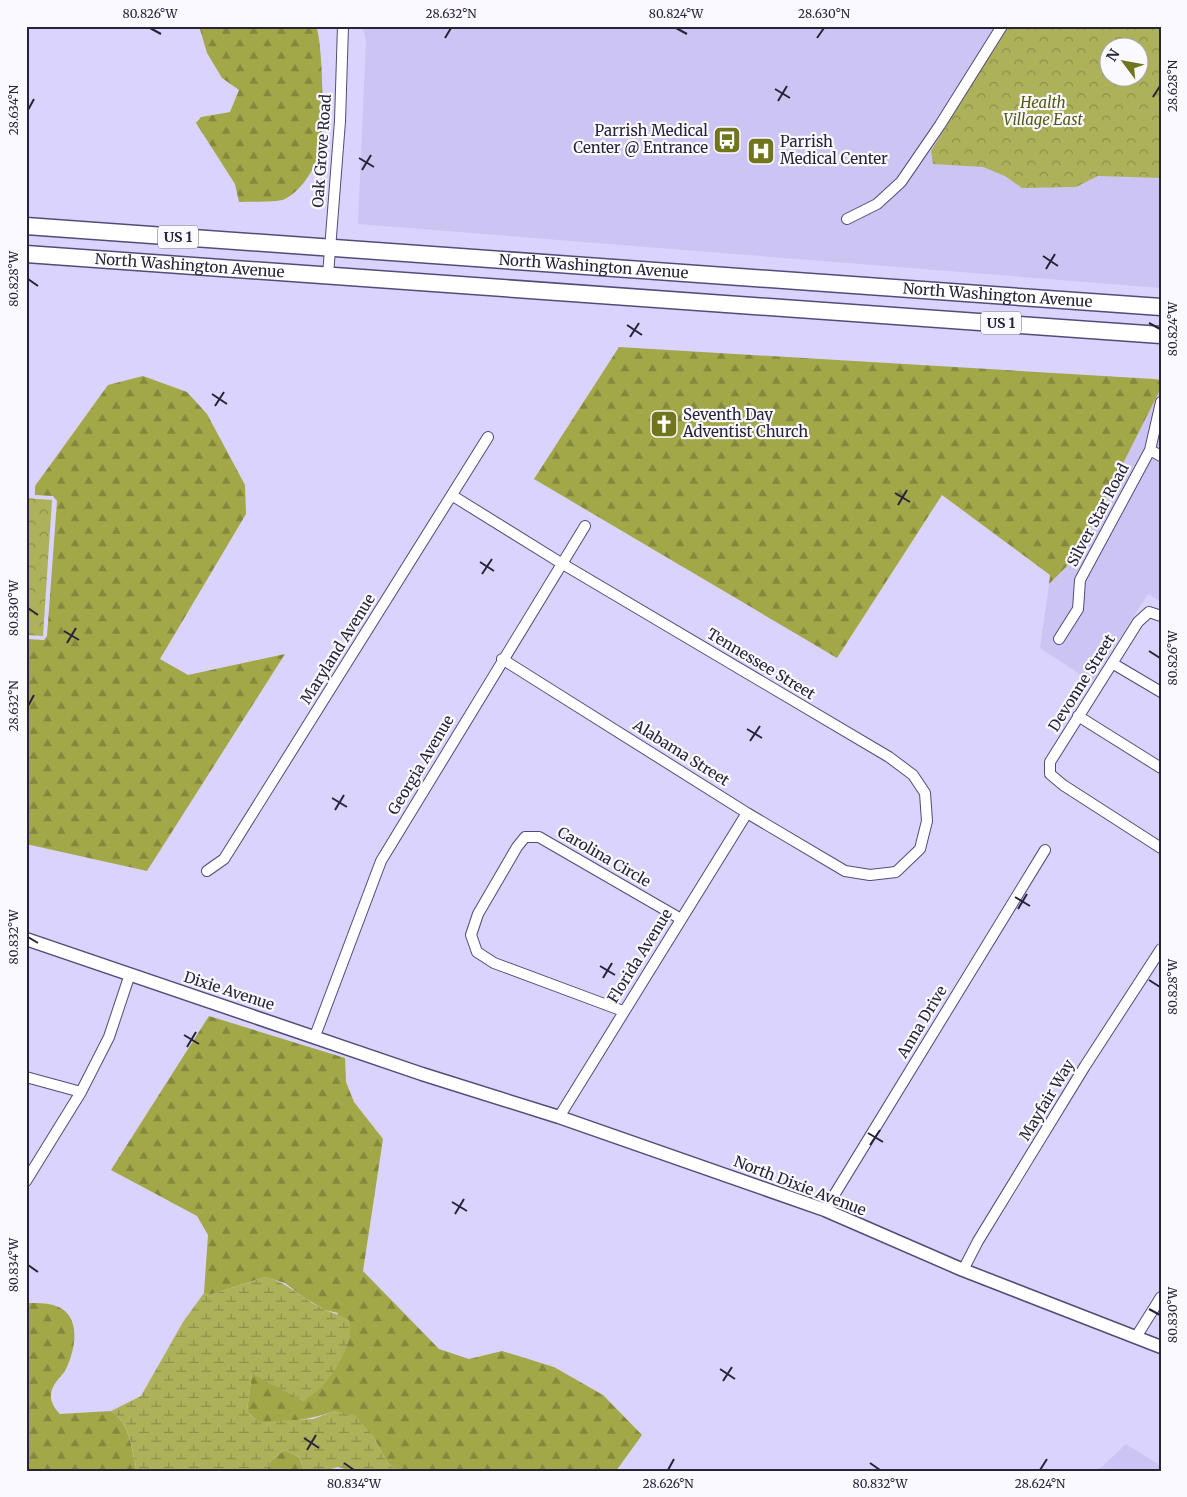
<svg xmlns="http://www.w3.org/2000/svg" width="1187" height="1497" font-family="Merriweather,serif">
<defs>
<pattern id="forest-firs" width="22" height="20" patternUnits="userSpaceOnUse" patternTransform="scale(1.25)"><rect width="22" height="20" fill="#a2a748"/><path d="M5 1l3.5 6h-7zM16 11l3.5 6h-7z" fill="#84883d"/></pattern>
<pattern id="wetland-marsh" width="20" height="14" patternUnits="userSpaceOnUse" patternTransform="scale(1.25)"><rect width="20" height="14" fill="#adb25a"/><path d="M1 5h8M5 5V1M11 12h8M15 12V8" fill="none" stroke="#8d904b"/></pattern>
<pattern id="park-crowns" width="20" height="18" patternUnits="userSpaceOnUse" patternTransform="scale(1.25)"><rect width="20" height="18" fill="#adb25a"/><path d="M2 6a3 3 0 1 1 6 0M12 15a3 3 0 1 1 6 0" fill="none" stroke="#8d904b"/></pattern>
</defs>
<rect width="100%" height="100%" fill="#d9d3fe"/>
<path fill="#ccc5f4" fill-rule="evenodd" d="M362,26H1161V288L358,224L366,40ZM1110,48H1140V78H1110Z
M1161,388V602L1148,594L1092,682L1040,648L1049,584L1076,557Z
M1126,1444L1161,1466V1471H1090L1102,1467Z"/>
<path fill="url(#forest-firs)" d="M199,26H316C323,41 325,139 319,155C313,171 301,191 285,199C276,203 250,201 239,202L235,184L196,123L201,117L230,112L239,90L222,78L207,53Z
M619,347L1154,379L1161,380V388L1076,557L1049,584L1050,575L942,495L837,658L534,479Z
M143,376L187,392L207,414L245,485L246,514L160,659L188,675L285,654L147,871L26,844V639L44,640L47,636L57,501L53,496L35,495V486L108,385Z
M209,1016L345,1058L346,1082L354,1102L383,1139L363,1271L439,1349L469,1359L502,1351L554,1367L603,1395L642,1435L616,1471H398L387,1462L373,1436L335,1411C310,1420 284,1423 258,1422L247,1411L252,1373L304,1401L338,1313L325,1310L303,1297L285,1283L265,1277L209,1295L204,1293L208,1235L197,1216L111,1170Z
M29,1303C37,1303 45,1303 53,1305C83,1313 76,1350 65,1371C60,1378 52,1384 51,1394C50,1402 55,1409 60,1414L111,1411C130,1424 131,1446 136,1467L134,1471H26V1308Z
M284,1450L299,1457L304,1470L318,1471H267L270,1462Z"/>
<path fill="url(#wetland-marsh)" d="M265,1277C288,1282 303,1300 324,1309C332,1313 341,1315 349,1320C356,1337 337,1370 325,1383C319,1390 311,1395 304,1401L252,1374L247,1411L258,1422L313,1419L335,1411L355,1415L373,1436L387,1462L398,1471H351L338,1467L325,1471L304,1470L299,1457L284,1450L270,1462L267,1471H134L136,1466C131,1446 130,1424 111,1411L141,1396L183,1322L204,1293L209,1295Z"/>
<path fill="url(#park-crowns)" fill-rule="evenodd" d="M1008,26H1161V178L1098,176L1076,187L1022,188L1005,176L983,167L933,164L931,151ZM1110,48H1140V78H1110Z
M26,498L52,500L43,636L26,635Z"/>
<g fill="none" stroke-linecap="round" stroke-linejoin="round">
<g stroke="#544b79" stroke-width="12">
<path id="minor" d="M847,219L877,204L901,182L940,125L1002,26
M328,275L340,121L343,26
M1150,450L1161,456
M453,496L561,563L889,757L913,775L925,793L927,821L920,849L896,872L870,875L845,871L747,813L502,659
M1161,616L1149,612L1138,622L1050,762V774L1063,785L1161,848
M1059,639L1078,609L1080,580L1150,450L1161,402
M1112,663L1161,692
M1078,716L1161,768
M207,871L224,859L488,437
M623,1011L494,963L477,952L471,935L478,914L517,847L525,837H539L681,919
M315,1036L381,861L585,526
M26,1077L81,1092
M559,1117L747,813
M26,1181L81,1092L109,1037L130,974
M825,1210L1045,850
M963,1270L978,1241L1085,1066L1161,949
M1136,1337L1161,1297"/>
</g>
<g stroke="#544b79" stroke-width="15">
<path id="tertiary" d="M26,939L422,1074L559,1117L825,1210L963,1270L1161,1347"/>
</g>
<g stroke="#544b79" stroke-width="19">
<g id="primary">
<path id="s1" d="M26,226L1161,307"/>
<path id="s2" d="M26,254L1161,335"/>
</g>
</g>
<use href="#minor" stroke="#fff" stroke-width="10"/>
<use href="#tertiary" stroke="#fff" stroke-width="12"/>
<use href="#primary" stroke="#fff" stroke-width="16"/>
</g>
<path fill="none" stroke="#272338" stroke-width="2" d="M150,28L161,34M676,28L687,34M445,38L451,28M817,38L824,28M775,89L790,98M1153,97L1160,86M778,101L787,86M28,110L34,99M359,158L374,167M362,170L371,155M1043,256L1058,266M1046,269L1055,254M28,279L38,286M1149,323L1160,329M627,325L642,335M630,337L639,323M212,394L227,404M215,406L224,392M895,493L910,502M898,505L907,490M480,562L494,571M482,574L492,559M28,608L38,615M64,631L79,640M67,643L76,628M1149,651L1160,658M28,706L34,695M747,729L762,738M750,741L760,726M332,798L347,807M335,810L344,795M1015,897L1030,906M1018,909L1027,894M28,937L38,943M600,966L615,975M603,978L612,963M1149,980L1160,987M184,1035L199,1044M187,1047L196,1032M868,1133L883,1142M870,1145L880,1130M452,1202L467,1211M455,1214L464,1199M28,1265L38,1272M1149,1309L1160,1315M720,1369L735,1379M723,1381L732,1367M304,1438L319,1448M307,1450L316,1435M344,1463L354,1470M870,1463L880,1470M668,1470L674,1459M1040,1470L1047,1459"/>
<defs>
<g id="bus-square" transform="scale(1.4375)"><rect x="-9" y="-9" width="18" height="18" rx="4" fill="#71751d" stroke="#faf9ff"/><path d="M-5-6H5V4H4V6H2V4H-2V6H-4V4H-5ZM-3.5-4V0h7V-4ZM-3.5 1.2v1.5H-2V1.2ZM2 1.2v1.5H3.5V1.2Z" fill="#fff"/></g>
<g id="hospital-square" transform="scale(1.4375)"><rect x="-9" y="-9" width="18" height="18" rx="4" fill="#71751d" stroke="#faf9ff"/><path d="M-5-5h3v3.5h4V-5h3V5h-3V1.5h-4V5h-3Z" fill="#fff"/></g>
<g id="church-square" transform="scale(1.4375)"><rect x="-9" y="-9" width="18" height="18" rx="4" fill="#71751d" stroke="#faf9ff"/><path d="M-1.2-6h2.4v3.5h3.3v2.4h-3.3V6h-2.4V-.1h-3.3v-2.4h3.3Z" fill="#fff"/></g>
</defs>
<g fill-rule="evenodd">
<use href="#bus-square" x="727" y="140"/>
<use href="#hospital-square" x="761" y="151"/>
<use href="#church-square" x="664" y="424"/>
</g>
<g text-anchor="middle" stroke-width="4.5" stroke-linejoin="round" paint-order="stroke">
<g fill="#faf9ff" stroke="#666374" stroke-width="1">
<rect x="158" y="225.5" width="40" height="23" rx="4"/>
<rect x="981" y="311.5" width="40" height="23" rx="4"/>
</g>
<g font-size="14" font-weight="bold" fill="#272338">
<text x="178" y="242">US 1</text>
<text x="1001" y="328">US 1</text>
</g>
<g font-size="15" font-style="italic" fill="#575a14" stroke="#faf9ff">
<text x="1043" y="108">Health<tspan x="1043" dy="17">Village East</tspan></text>
</g>
<g font-size="15" fill="#272338" stroke="#faf9ff" text-anchor="start">
<text x="708" y="136" text-anchor="end">Parrish Medical<tspan x="708" dy="17">Center @ Entrance</tspan></text>
<text x="780" y="147">Parrish<tspan x="780" dy="17">Medical Center</tspan></text>
<text x="683" y="420">Seventh Day<tspan x="683" dy="17">Adventist Church</tspan></text>
</g>
<g font-size="15" fill="#272338" stroke="#faf9ff">
<text transform="translate(322 151) rotate(-86)" y="5">Oak Grove Road</text>
<text dy="5" stroke="none"><textPath href="#s2" startOffset="164">North Washington Avenue</textPath></text>
<text dy="5" stroke="none"><textPath href="#s1" startOffset="569">North Washington Avenue</textPath></text>
<text dy="5" stroke="none"><textPath href="#s1" startOffset="974">North Washington Avenue</textPath></text>
<text transform="translate(1098 515) rotate(-62)" y="5">Silver Star Road</text>
<text transform="translate(338 649) rotate(-58)" y="5">Maryland Avenue</text>
<text transform="translate(761 664) rotate(31)" y="5">Tennessee Street</text>
<text transform="translate(1082 683) rotate(-58)" y="5">Devonne Street</text>
<text transform="translate(681 753) rotate(32)" y="5">Alabama Street</text>
<text transform="translate(421 765) rotate(-59)" y="5">Georgia Avenue</text>
<text transform="translate(604 857) rotate(30)" y="5">Carolina Circle</text>
<text transform="translate(640 956) rotate(-58)" y="5">Florida Avenue</text>
<text transform="translate(229 991) rotate(18)" y="5">Dixie Avenue</text>
<text transform="translate(922 1022) rotate(-59)" y="5">Anna Drive</text>
<text transform="translate(1047 1100) rotate(-59)" y="5">Mayfair Way</text>
<text transform="translate(800 1186) rotate(21)" y="5">North Dixie Avenue</text>
</g>
</g>
<rect width="1187" height="1497" fill="none" stroke="#faf9ff" stroke-width="55"/>
<g transform="translate(1124 62) rotate(302)"><circle r="24" fill="#faf9ff" stroke="#a6a3af"/>
<path d="M0-4L9 19L0 12L-9 19Z" fill="#71751d"/>
<text y="-8" font-size="14" font-weight="bold" text-anchor="middle" fill="#272338">N</text>
</g>
<rect x="28" y="28" width="1132" height="1442" fill="none" stroke="#272338" stroke-width="2"/>
<g font-size="12" text-anchor="middle" fill="#272338">
<text x="150" y="18">80.826°W</text>
<text x="451" y="18">28.632°N</text>
<text x="676" y="18">80.824°W</text>
<text x="824" y="18">28.630°N</text>
<text transform="translate(1173 86) rotate(-90)" y="4">28.628°N</text>
<text transform="translate(14 110) rotate(-90)" y="4">28.634°N</text>
<text transform="translate(14 279) rotate(-90)" y="4">80.828°W</text>
<text transform="translate(1173 329) rotate(-90)" y="4">80.824°W</text>
<text transform="translate(14 608) rotate(-90)" y="4">80.830°W</text>
<text transform="translate(1173 658) rotate(-90)" y="4">80.826°W</text>
<text transform="translate(14 706) rotate(-90)" y="4">28.632°N</text>
<text transform="translate(14 937) rotate(-90)" y="4">80.832°W</text>
<text transform="translate(1173 987) rotate(-90)" y="4">80.828°W</text>
<text transform="translate(14 1265) rotate(-90)" y="4">80.834°W</text>
<text transform="translate(1173 1315) rotate(-90)" y="4">80.830°W</text>
<text x="354" y="1488">80.834°W</text>
<text x="668" y="1488">28.626°N</text>
<text x="880" y="1488">80.832°W</text>
<text x="1040" y="1488">28.624°N</text>
</g>
</svg>
